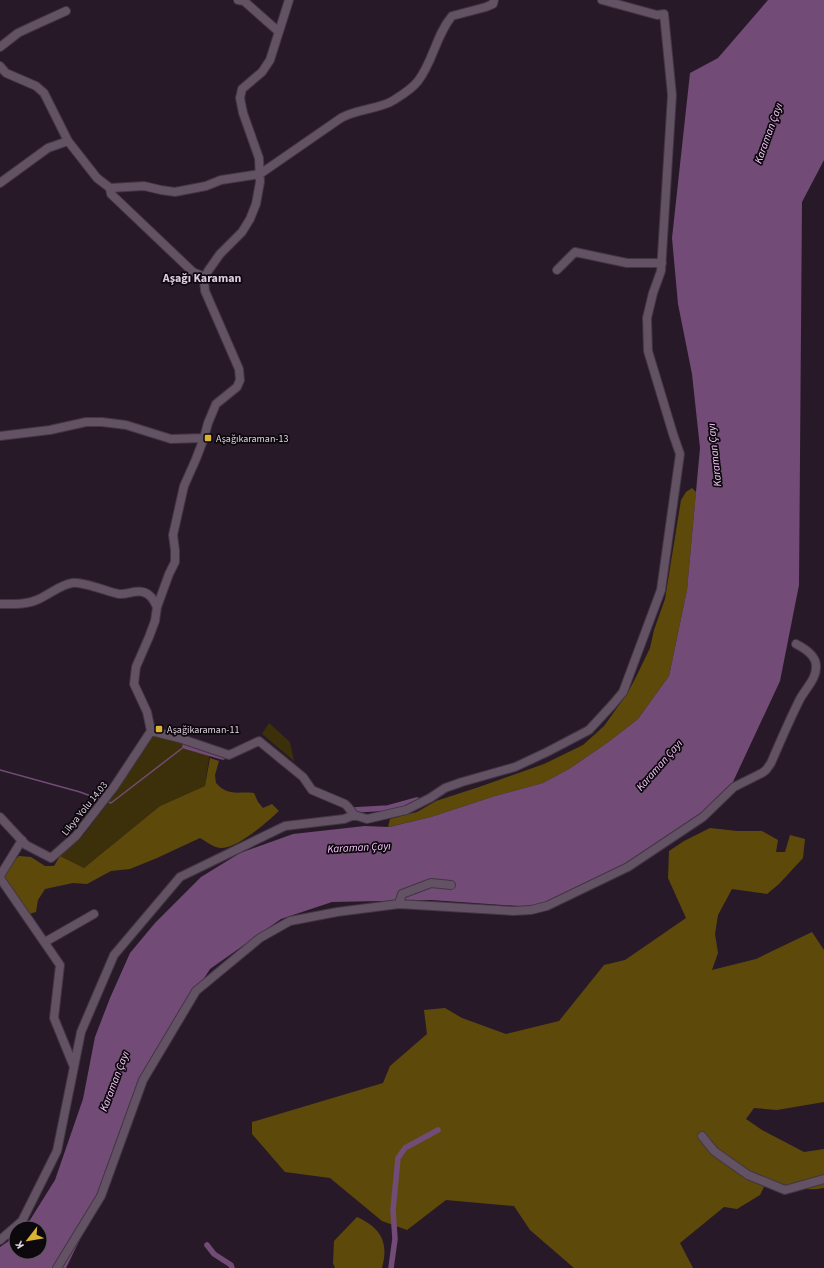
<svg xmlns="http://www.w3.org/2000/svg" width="824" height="1268" font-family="'Source Sans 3',sans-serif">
<rect width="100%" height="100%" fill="#281929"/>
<path fill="#3c300a" d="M269,723L290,742L294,761L262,734Z
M154,735L210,751L205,786L160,806L84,868L60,856L82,837L116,792Z"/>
<path fill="#5d4a0b" d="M692,488L696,492L687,590L669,676L638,719L607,743L569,769L543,783L495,796L431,817L388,827L390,819L417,812L436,801L479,787L544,764L583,745L604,726L627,694L636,677L650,648L654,630L665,599L681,500L686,492Z
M210,758L219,761L215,775L216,783C229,797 237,791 254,793L258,802L263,808L272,804L279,811C267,822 238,848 222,848C214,848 207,842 200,838L157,858L130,869L111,871L87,884L73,883L45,889L38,900L36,912L29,914L4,876L10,864L19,856L31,857L45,866H54L60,856L84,868L160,806L205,786Z
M710,828L737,831H762L778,840L776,852H785L790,835L805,839L803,858L779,884L767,894L732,889L718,915L715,934L718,953L712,970L756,959L812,932L824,950V1102L777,1110L754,1108L746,1119L762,1130L804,1152L824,1149V1188C804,1192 786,1186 768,1179L760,1195L737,1209L724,1207L680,1243L693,1268H574L530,1230L514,1206L446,1200L407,1230L382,1221L330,1178L285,1172L252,1134V1122L383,1083L390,1066L427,1034L424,1010L445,1008L462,1018L506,1034L559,1021L604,965L625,960L686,918L668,878L669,851L684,841Z
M357,1217C381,1228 389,1242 382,1268H335L333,1263L334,1241Z"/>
<path fill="#724c76" d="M768,0H824V160L802,202L799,585L780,681L732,784L690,827L592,888L533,907L431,900L332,902L281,919L210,969L147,1068L107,1184L66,1268H0V1247L16,1236V1252H40V1228H25L55,1180L83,1099L95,1037L110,998L130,953L155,923L201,877L240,853L293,834L365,826L389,827L431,817L495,796L543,783L569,769L607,743L638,719L669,676L687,590L700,448L692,374L678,304L672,238L690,73L718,58Z"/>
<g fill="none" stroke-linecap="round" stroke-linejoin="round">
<path stroke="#724c76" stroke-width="1.5" d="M0,770L80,792L99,799
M109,802L111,803L185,746"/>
<path stroke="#724c76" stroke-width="5.5" d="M185,746L223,757
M353,810L388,808L417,800
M207,1245L214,1254L231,1265L232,1268
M391,1268L395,1239L393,1210L398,1158L405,1148L438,1130"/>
<g stroke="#423643" stroke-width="10">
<path id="minor" d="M238,0L244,1L279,32
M0,47L18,33L33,26L66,11
M0,66L6,73L36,86L44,93L68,141L97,178L110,188L144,186L161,190L175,192L206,186L221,180L260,174L341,118C356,109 381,109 394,100C402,95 412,89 418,81C433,62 436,35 452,16L486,7L493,4L494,0
M0,183L48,148L68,141
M110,188L111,194L193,272L205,277
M557,270L575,252L627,263H662
M0,436L50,430L86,422H102L126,425L171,439L204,438
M0,604C13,604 27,605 39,599C50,594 60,585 72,583C82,581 108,592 119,594C126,595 135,590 143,592C151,594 154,601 157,607
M151,731L179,738L229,755L259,741L303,777L312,790L345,804L348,807L354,815L367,819L406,810L430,798L445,788L462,782L515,767L547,752L589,730L613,704L623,692L661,590L680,454L673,434L648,351L647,318L653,293L661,271L672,95L664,14L657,15L602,0
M151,731L147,712L134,684L136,667L149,637L155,621L157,607L169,574L175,562V550L173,535L184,486L196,459L204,438L208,423L216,404L237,387L240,380L239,369L205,291L204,280L208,271L220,254L242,232L250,219L256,204L260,182L259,158L243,113L240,98L242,89L262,72L270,60L289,0
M0,817L26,845L51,858L76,836L114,787L151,731
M0,876L22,840
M0,878L60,965L54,1018L74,1067L57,1151L22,1221L0,1240
M399,904L402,894L431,883L451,885
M45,942L94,914
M74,1067L81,1032L114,955L180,877L285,826L344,819L354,815
M702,1136L714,1151L748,1175L785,1190L824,1179
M57,1268L101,1196L143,1080L196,991L260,938L290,921L337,912L399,904L513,911L531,910L547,906L628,867L703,817L734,787L762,773L766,770L771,763C780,742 789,721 799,701C804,690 817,679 816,666C816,655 804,648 796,644"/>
</g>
<use href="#minor" stroke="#635164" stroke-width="8"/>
</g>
<g fill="#dab333" stroke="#0d070e" stroke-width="1.5">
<rect x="204" y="434" width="8" height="8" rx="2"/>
<rect x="155" y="725" width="8" height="8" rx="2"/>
</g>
<g text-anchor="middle" stroke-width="3.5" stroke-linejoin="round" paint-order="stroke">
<g font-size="10" fill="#dfd5df" stroke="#0d070e" text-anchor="start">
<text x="216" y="442">Aşağıkaraman-13</text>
<text x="167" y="733">Aşağikaraman-11</text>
</g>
<g font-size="10" fill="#dfd5df" stroke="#0d070e">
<text transform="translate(84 808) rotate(-51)" y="4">Likya Yolu 14.03</text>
</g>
<g font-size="11" font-style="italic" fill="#f6c5fa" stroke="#0d070e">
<text transform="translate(768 133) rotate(-70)" y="4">Karaman Çayı</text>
<text transform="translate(714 455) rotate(-96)" y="4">Karaman Çayı</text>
<text transform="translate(659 765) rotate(-49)" y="4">Karaman Çayı</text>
<text transform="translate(359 847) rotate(-3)" y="4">Karaman Çayı</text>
<text transform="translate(114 1081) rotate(-69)" y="4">Karaman Çayı</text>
</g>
<g font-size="12" font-weight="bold" fill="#decadf" stroke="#0d070e">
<text x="202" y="282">Aşağı Karaman</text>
</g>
</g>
<g transform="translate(28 1240) rotate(239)"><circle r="19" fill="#0d070e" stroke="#615962"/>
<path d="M0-3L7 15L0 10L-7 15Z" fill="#dab333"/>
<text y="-6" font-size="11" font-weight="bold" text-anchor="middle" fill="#dfd5df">K</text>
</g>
</svg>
